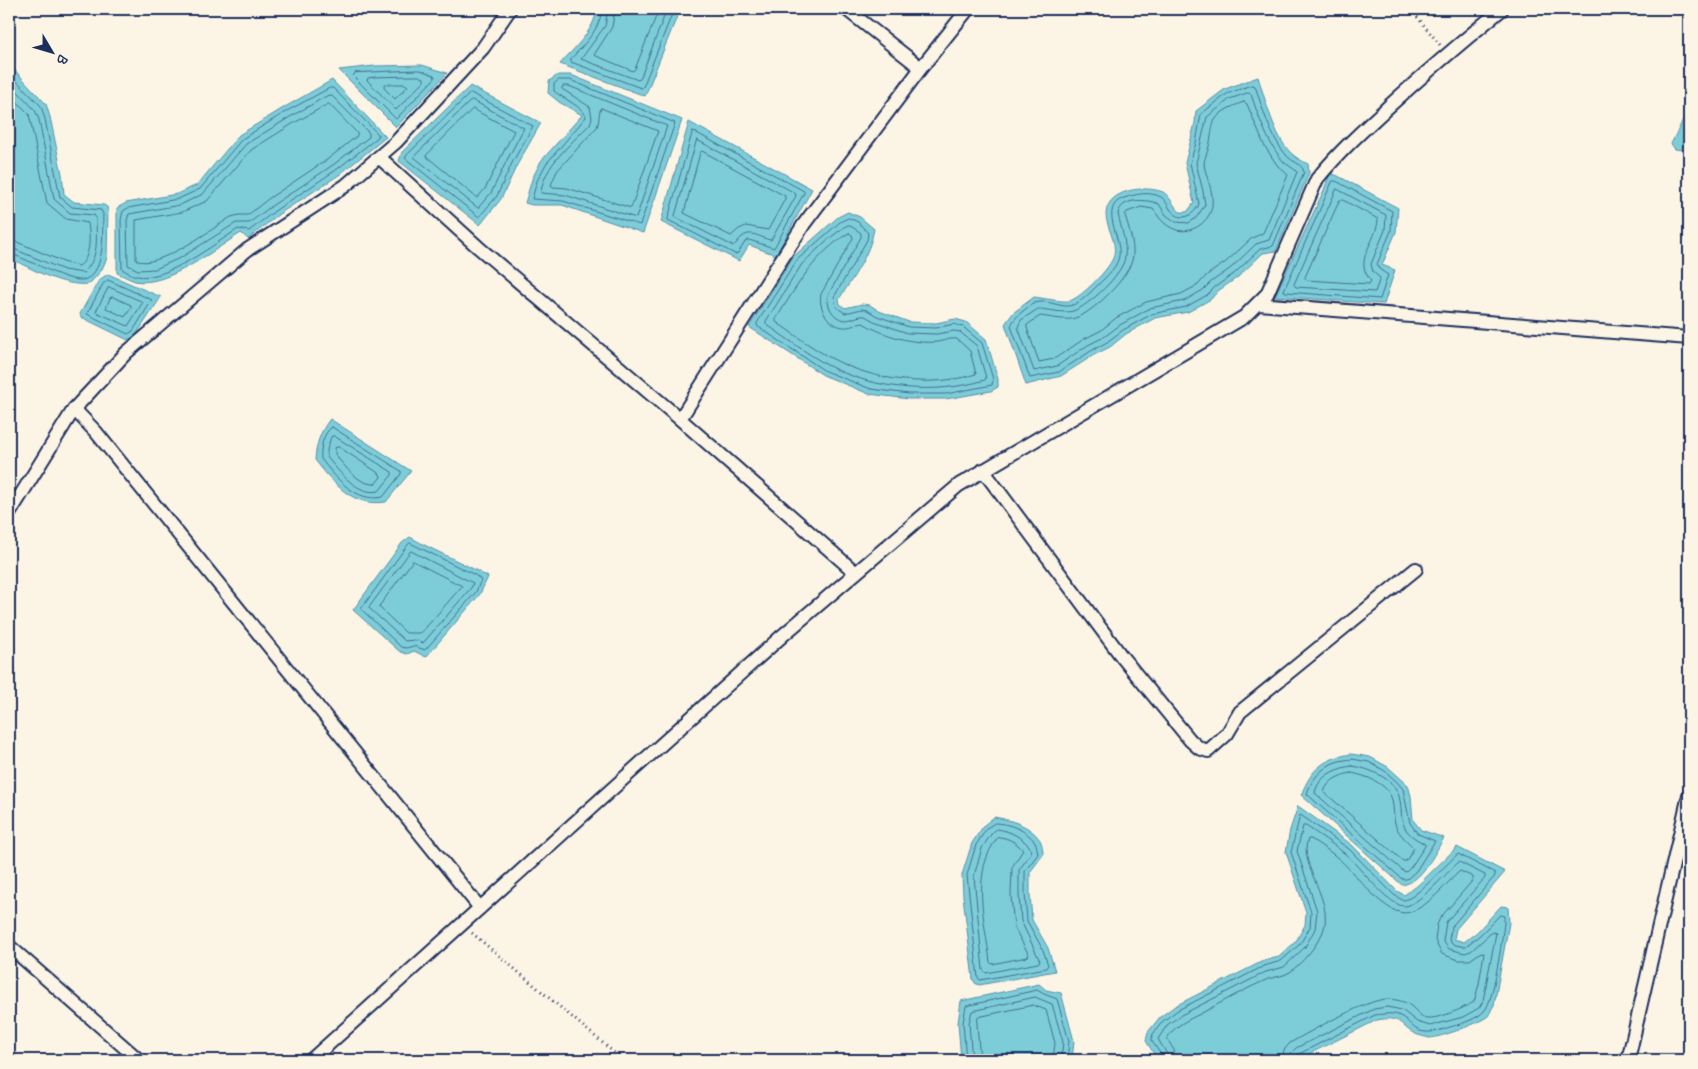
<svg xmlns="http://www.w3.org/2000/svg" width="1698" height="1069" font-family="Mynerve,sans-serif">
<rect width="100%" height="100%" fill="#fcf5e5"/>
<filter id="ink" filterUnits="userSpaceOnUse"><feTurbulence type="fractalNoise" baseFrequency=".02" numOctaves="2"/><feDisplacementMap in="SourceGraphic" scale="10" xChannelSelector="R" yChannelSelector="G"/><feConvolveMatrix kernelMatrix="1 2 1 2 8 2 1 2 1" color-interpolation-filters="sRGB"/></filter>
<g filter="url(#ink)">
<path fill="#7dcdd9" stroke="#568ea8" d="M597,9H680L645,96L560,64C575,47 594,31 597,9Z
M9,64L46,104L50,117L62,174L64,194L74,202L104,205L108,208L107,258L101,271L89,284C62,287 33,269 9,258Z
M422,65L447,73L396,127L339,70L374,66Z
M558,75H571L682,120L643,233L562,205H532L525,203L532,179L541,161L582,115L559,102L548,93L549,81Z
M1258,77C1265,99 1275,138 1291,153C1296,158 1302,161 1308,164L1309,173L1276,251L1263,253L1238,277L1218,291L1211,299L1188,312L1155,318L1126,334L1110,347L1094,355L1061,376L1026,385L1005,324L1013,313L1034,297C1042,298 1062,302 1069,301C1080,299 1112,267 1114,255C1117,241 1106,227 1106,214C1107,189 1145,185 1163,192C1170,196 1173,206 1180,212H1187L1194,203L1185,163L1195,123L1196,111L1225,89Z
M332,80L386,137L339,175L279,214L248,239L241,233C215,249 166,288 135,281C129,279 122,275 117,273V208L126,203L177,194L197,185L239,135L285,107Z
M470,86L541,123L517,165L501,199L480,225L399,161L402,152Z
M1689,108V151L1675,149L1671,144Z
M689,122L812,189L776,255L749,245L739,261L661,222Z
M1330,173L1338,176L1398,208L1396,232L1382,265L1395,270L1384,304L1275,296L1324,190Z
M848,212L860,217L874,229C870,254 853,278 839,299L840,304L845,308L862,304L870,305L879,311L909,322L936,323L955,319L966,322L986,339L998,379V387L991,391L946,399H909L869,394L823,375L749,327L793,257L838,217Z
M108,274L161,297L136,335L128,340L81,317L80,314L99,280Z
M330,419L411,471L386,502C352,507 334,484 315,460C316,444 320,432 330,419Z
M410,537C435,552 463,562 488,577L480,594L426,657L414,651L407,654L399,651L353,610L402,543Z
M1351,754L1370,757L1388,767L1408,785L1411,796L1413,820L1421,830L1444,838C1434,854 1422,882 1402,885L1301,795C1312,768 1323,759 1351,754Z
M1298,806L1352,845L1397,891L1404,895L1417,886L1457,847L1505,872L1456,929L1454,939L1464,942L1477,932L1501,906L1508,907L1509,923L1494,1005C1492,1008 1490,1013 1488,1016C1480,1023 1440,1038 1429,1038C1426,1037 1421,1036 1418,1035C1398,1027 1404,1015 1377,1020L1297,1060H1158L1146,1041L1148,1032L1160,1017L1175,1006L1263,961L1279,957L1296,941L1305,925L1306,912L1286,852L1290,830Z
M994,817C1011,820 1030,825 1040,840C1042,843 1043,851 1043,855L1030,872V894L1032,920L1048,948L1055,971L979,985L975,983L973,979L963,896L962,875L972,843L984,825Z
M1039,984L1046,990L1061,993L1074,1041L1072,1060H961L958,1023L961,1001Z"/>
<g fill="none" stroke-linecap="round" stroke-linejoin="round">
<path stroke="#426e8f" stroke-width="1" d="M602,9C600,30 584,44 571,59V62L641,88L643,87L674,9
M608,9L605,26L581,59L638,80L640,79L667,9
M615,9L612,27L594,55L633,71L635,69L659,9
M420,70L434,75L435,78L396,119L353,76L355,73Z
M9,73L41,106L45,119L60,197L72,207L101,210L103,214C102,232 106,270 86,279C76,284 48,270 38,265C29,262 18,255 9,254
M419,76L424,78V81L396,110L367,80L368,78L375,77Z
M559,80H570L675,123L640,225L563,201L532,199L537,181L546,164L586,117C585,108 562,98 554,91V84Z
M9,82L35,110L39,120L54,199L70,213L94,215L96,218C96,239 100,257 83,273L64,270L14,249L9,248
M386,84H405L408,86L395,99L384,88V86Z
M1252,85L1255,86C1263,109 1270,137 1287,156C1292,162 1302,163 1304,172L1273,246L1260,249L1235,273L1215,287L1207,295L1186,307L1152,314L1123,330L1107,342L1091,351L1059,372L1030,378L1011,326C1014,319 1017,316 1023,311C1026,309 1031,304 1035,303C1046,299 1059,307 1069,306C1082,304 1096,286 1105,278C1111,272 1118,264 1119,256C1122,237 1098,207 1124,198C1136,194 1149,191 1161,197C1166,200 1167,205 1170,209C1180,223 1193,217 1199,204L1190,163L1196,143L1201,114L1227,94Z
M563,86H569L667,126L636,218L565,195L541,193C543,166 572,143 590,124L592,118L590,107L562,89Z
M330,88H333L378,134V137L336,170L276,210L249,231L238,229C214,244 166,282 137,276C132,275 127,272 122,269L121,220L123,211L128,208L178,199L200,189L242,139L287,111Z
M9,93L29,114L47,203L66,219L88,223C90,236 91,258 79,266L66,263L17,242L9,240
M471,93L533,126L512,163L497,196L479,217L405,158L407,155Z
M1248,93L1251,94C1258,116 1267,141 1282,160C1286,165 1293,167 1297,172L1269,240L1256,244L1231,268L1211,282L1203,290L1184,301L1150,308L1120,325L1104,337L1088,345L1057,366L1034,371L1018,327L1021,320L1038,309C1048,309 1063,314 1073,311C1089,306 1123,274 1125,257C1127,243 1121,228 1118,214C1121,197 1147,199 1159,204L1166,215L1176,222L1189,223L1196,218L1205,205L1203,191L1196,163L1207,117L1230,99Z
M329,95L332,96L369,133V137L333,165L273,205L249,223H236L180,258L155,269L138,270L128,265L127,220L129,214L180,205L203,194L246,144L290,117Z
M472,100L524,128L507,160L491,193L478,208L414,157Z
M1244,102L1247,104L1264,145L1277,165L1288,175L1263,233L1252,238L1226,262L1207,275L1198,285L1181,294L1146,302L1116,318L1100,331L1084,339L1054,359L1039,362L1027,328V325L1040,316C1050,317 1061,320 1071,319C1090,317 1131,276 1133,256C1134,242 1129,229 1125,215L1127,212L1141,207L1153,209C1159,217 1163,224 1172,228C1188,237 1210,223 1212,206C1214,191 1206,178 1204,164C1204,158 1208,152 1209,146C1211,140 1212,124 1215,120C1220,111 1235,105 1244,102Z
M329,104L357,133V136L328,159L268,199L248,215H239L231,217C213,228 156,271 136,260V220L182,212L207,201L251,150L294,123Z
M601,108L658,131L631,208L567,188L553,187L551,185L557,171L597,127C600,121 598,113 601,108Z
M473,109L514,131L485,189L477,198L426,156Z
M693,131L804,191V193L774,248L749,240L745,242L738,253L735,254L668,220Z
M697,140L795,193L796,196L771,240C762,239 751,229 742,237C738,240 737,244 733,246L675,217Z
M702,151L785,196V199L768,230L746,226L739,229L731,236L684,213L700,153Z
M1333,181H1336L1392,211L1391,231L1377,264L1379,269L1388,275L1380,299L1286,292L1284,291Z
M1337,189L1386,215L1385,230L1371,264L1373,272L1380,278L1375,292L1296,287L1294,285Z
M1340,200H1343L1378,219C1377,243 1352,259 1371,281L1369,284L1307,280L1305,278Z
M849,218L858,222L868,233L867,240L834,297L836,307L845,313L862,309L867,310L877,316L909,327L936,328L954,324L963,327L982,343L993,379L992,385L946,394H909L871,389L825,371L757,326V323L797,260L840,222Z
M849,225L861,233V237L828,295C826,305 833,319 845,320C852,320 858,315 865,316L874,321L907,333L937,334L954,331L960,332L977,346L986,378L985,380C935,395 874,390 827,365C806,353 786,338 766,324V321L802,264L825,242L844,227Z
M849,233L852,235L853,238L821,294C818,308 828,325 843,327C850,328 856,324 863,323C885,336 912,344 937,342C944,341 950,338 957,339L970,351L976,374C930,388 873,381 831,358C812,348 794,334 776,322V319C796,287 815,253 849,233Z
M108,280L152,300L133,331L128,334L87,314L103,284Z
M109,287L143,302L128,326L96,312Z
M113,297L131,305V308L125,317L106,308L110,298Z
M332,427L401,471V474L383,497C356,503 336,478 321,459C320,448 323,433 332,427Z
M334,436L392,472V475L379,491C358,496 339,472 327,457V450L331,437Z
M339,447L380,474L381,477L375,484C359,485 344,466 335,454V448Z
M410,543L475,575L481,580L476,592L425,650L414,646L406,648L401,647L361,609L406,547Z
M411,551L473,583L471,588L423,643L415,640L405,641L369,608Z
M413,561L462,586L421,633H406L379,607Z
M1352,759L1369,762L1385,771L1396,781L1403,789L1410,823L1418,834L1435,841L1416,871L1407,879H1402L1307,794C1310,781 1323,766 1336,762C1341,760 1347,760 1352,759Z
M1352,766C1368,768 1394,778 1399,796C1402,805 1400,815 1403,823C1406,834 1416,839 1425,844V846L1411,867L1406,872L1403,871L1315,793C1318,776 1336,768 1352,766Z
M1351,773C1365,775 1389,784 1392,800C1394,808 1393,819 1396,827C1400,835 1408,842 1414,848L1406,861H1403L1324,792C1328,780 1340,775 1351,773Z
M995,823C1008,823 1027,830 1035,842C1037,845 1037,850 1038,854L1025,871V894L1027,921L1043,950L1048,965L1046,968L980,980L978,978L967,875L976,845L987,828Z
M997,829C1011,831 1021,837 1030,847L1031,853L1019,870V895L1021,921L1040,961L1038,963L986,973L983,970L974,876L982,848L992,833Z
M998,837C1008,837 1017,843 1023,850L1012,867L1011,896L1014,927L1029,955L1027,957L992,964L990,962C985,921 970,872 998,837Z
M966,1060L963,1023L966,1006L1037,990L1044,994L1057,999L1069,1041L1067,1060
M972,1060L969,1023L972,1011L1035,997L1052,1004L1063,1042L1061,1060
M980,1060L977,1024L978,1017L1033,1005L1046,1010L1055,1043L1053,1060
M1162,1060V1056L1151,1040L1153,1034L1163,1021L1178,1010L1264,966L1281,961L1300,944L1310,927L1311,912L1291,852L1300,815L1302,816L1349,849L1394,895C1397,896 1400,900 1404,900C1416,899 1447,863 1458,854L1495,873V876L1452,926L1449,939L1452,944L1465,947L1480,935L1500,915L1504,916V923C1502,940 1494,999 1485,1010C1478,1019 1461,1024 1450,1027C1441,1030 1431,1034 1420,1031C1412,1028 1409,1021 1402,1017C1394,1012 1384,1014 1375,1015L1299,1054L1296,1060
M1169,1060L1167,1054L1158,1039L1167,1025L1181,1015L1266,972L1284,967L1305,947L1315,929L1317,911L1297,851L1303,826H1306C1319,835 1332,843 1344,853C1357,863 1390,909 1406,906C1422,902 1446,873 1459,862L1485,875V878L1446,922L1443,941L1449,949L1465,953L1471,951L1492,932L1496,933L1483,1001L1479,1008L1463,1017L1430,1026L1417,1022L1402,1010L1387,1007L1374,1009L1296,1048L1291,1053L1290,1060
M1176,1060L1174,1050L1167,1039C1173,1026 1188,1020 1200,1014C1222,1002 1245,989 1268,979C1275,977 1284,976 1290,972C1303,962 1314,949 1322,934C1337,902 1297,866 1308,839H1311C1320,845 1330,851 1339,859C1355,872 1387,920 1410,912C1430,906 1445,884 1460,871L1473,877V880L1440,918L1437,925L1435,940L1438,947L1442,954L1458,960H1470L1481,952L1484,953L1479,984L1474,1002C1464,1008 1434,1022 1423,1017C1419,1014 1415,1010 1411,1006C1405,1001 1394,999 1386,999C1366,1000 1309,1032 1290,1043L1284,1050L1282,1060"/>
<g stroke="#1b2f5e" stroke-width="16">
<path id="street" d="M846,9L921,68
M379,157L478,247L680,419L856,573
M1259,304L1689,338
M74,409L96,432L480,908
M680,419L804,224L921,68L968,9
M983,470L1122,657L1190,740L1199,748L1208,751L1227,734L1240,712L1416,569
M9,514L74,409L126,353L247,250L345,186L396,142L483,48L510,9
M9,946L139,1060
M311,1060L782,636L959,485L1244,317L1267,294L1317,179C1338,153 1362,131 1387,108C1424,74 1463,41 1502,9
M1628,1060L1689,795"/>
</g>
<path stroke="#1b2f5e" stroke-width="3" stroke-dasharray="1 4" stroke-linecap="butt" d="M1411,9L1440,45
M472,933L623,1060"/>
<use href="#street" stroke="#fcf5e5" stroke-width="12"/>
</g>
</g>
<rect width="1698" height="1069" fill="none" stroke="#fcf5e5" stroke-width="30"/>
<rect x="15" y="15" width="1668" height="1039" fill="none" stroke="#1b2f5e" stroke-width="2" filter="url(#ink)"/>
<g transform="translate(52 52) rotate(128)" stroke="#fcf5e5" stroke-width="4" paint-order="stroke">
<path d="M0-4L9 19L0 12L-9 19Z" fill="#1b2f5e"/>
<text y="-8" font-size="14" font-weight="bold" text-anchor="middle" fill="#1b2f5e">B</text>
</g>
</svg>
